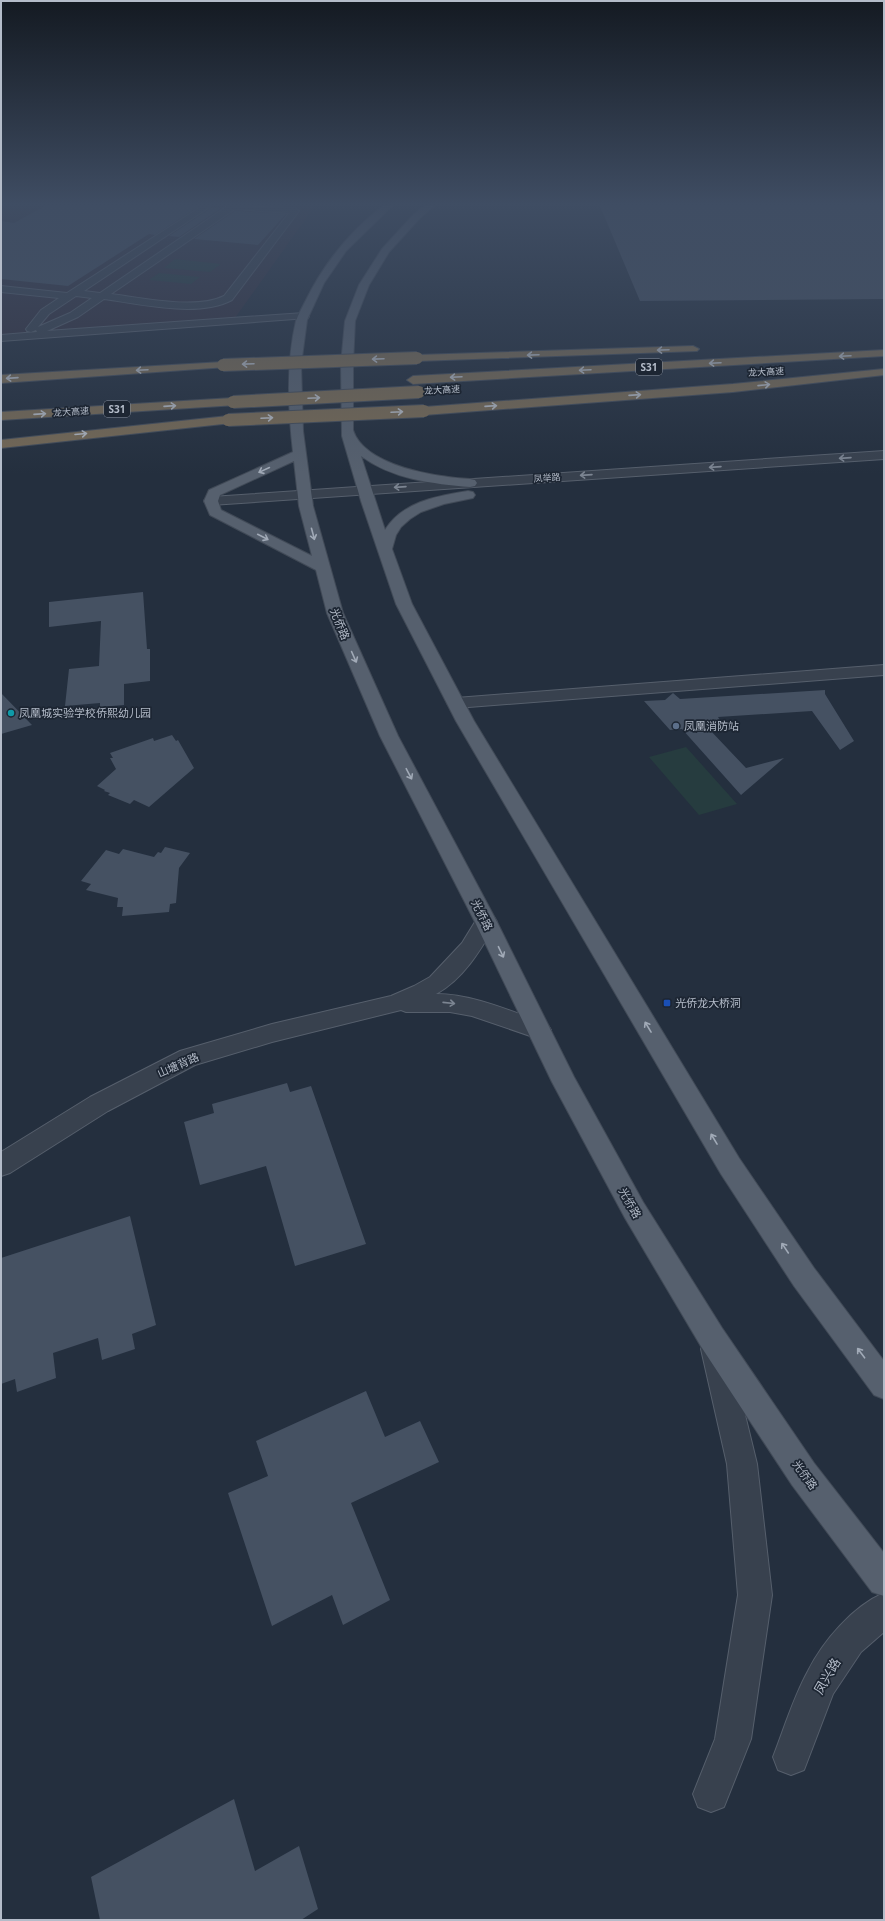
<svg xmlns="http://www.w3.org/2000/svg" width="885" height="1921" font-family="'Noto Sans','Noto Sans SC',sans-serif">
<rect width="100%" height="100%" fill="#242f3e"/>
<path fill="#32303f" d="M1,206H315L235,318L1,335Z"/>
<path fill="#263c3f" d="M175,259L221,264L210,272L164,268Z
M159,273L200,277L191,284L149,280Z
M686,747L737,804L699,815L649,757Z"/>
<path fill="#455162" d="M45,206H199L155,235L149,234L68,286L1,279V221L14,223Z
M600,206H884V299L640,301Z
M211,208H221L179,237L169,236Z
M235,211L286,214L258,245L194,239Z
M143,592L147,649H150V681L124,684V705L100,707V703L65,706L69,669L99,666L101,621L49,627V602Z
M825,690V694L854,741L840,750L812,711L718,717L723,725L709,729L746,768L784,758L741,795L682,729L670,730L644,701L665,700L673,693L680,699Z
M1,693L32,725L1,734Z
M172,735L176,741L178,740L194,768L149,807L134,800L130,804L108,795L110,793L104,791L105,790L97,786L116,769L110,758H113L110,753L153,738L154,741Z
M165,847L190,853L179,868L176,903L170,904L169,912L122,916L123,907H117L118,898L86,890L91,884L81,881L106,850L119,854L123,849L154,857L158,852L161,853Z
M287,1083L290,1092L311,1086L366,1244L295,1266L266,1166L200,1185L184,1122L214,1113L212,1104Z
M130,1216L156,1325L132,1334L135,1349L102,1360L98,1338L53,1353L56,1378L17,1392L15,1379L1,1384V1258Z
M366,1391L385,1437L420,1421L439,1462L351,1503L390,1600L343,1625L332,1595L272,1626L228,1493L268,1476L256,1441Z
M234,1799L255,1871L299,1846L318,1909L301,1920H100L91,1877Z"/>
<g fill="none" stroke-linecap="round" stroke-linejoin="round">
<g stroke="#565f6c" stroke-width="2">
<path id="minor" d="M202,206H211L84,291L100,293L226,207V206L295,208L299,211L232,300C198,318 141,304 104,299L78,317L47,331L304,313L309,316L308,318L1,341V335L37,332L36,330L31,332L27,331L26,329L41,310L59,298L1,292V286L67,293ZM235,209L289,213L224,296C196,310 143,298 111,294ZM76,296L92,298L70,313L38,327L49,314Z
M884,451V459L211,505L206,504L204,501L206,498L211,497Z
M884,665V675L456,708L450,707L447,703L450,699L456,698Z
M486,914L494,917L497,922C481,949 464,979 436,994C474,994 512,1012 547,1024L551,1030L547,1036L539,1039L472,1016L450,1012H406L401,1010L272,1042L195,1065L108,1111L10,1173L1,1176V1152L90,1097L180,1051L272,1024L391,996L414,986L430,977L462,943L478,917Z
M715,1335L725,1339L729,1349L757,1464L772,1595L751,1739L724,1807L711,1812L698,1807L693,1794L715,1739L738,1595L727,1464L701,1349L705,1339Z
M884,1593V1632L861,1652L833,1694L804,1770L791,1775L778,1770L773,1757C784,1729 793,1698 808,1671C823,1641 853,1606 884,1593Z"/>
</g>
<g stroke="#414a57" stroke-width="2">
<path id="major" d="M383,206H392L346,251L324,283L307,320L301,365L303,431L313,506L343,613L398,736L497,922L574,1077L643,1202L722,1328L814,1463L884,1553V1596L872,1592L792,1485L702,1348L625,1218L552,1082L475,922L380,736L327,613L316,570L210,515L204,501L209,490L293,452C288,409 286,363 296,321C298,315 302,308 305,302C323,265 350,231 383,206ZM294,461L299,506L312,556L221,510L218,501L220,495Z
M425,206H434L420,218L389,252L369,285L355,321L353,364V430C365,467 438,477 470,479L475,480L477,483L475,486L470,487C433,484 392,479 361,456L385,530C403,501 438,496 468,491L473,492L475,495L473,498L444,504L421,512L410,519L401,527L396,535L392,549L412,604L474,721L739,1158L814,1268L884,1361V1399L874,1395L794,1286L721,1174L456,721L396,604L361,501L342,436L341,364L345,321L359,285L382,249L414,214Z"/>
</g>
<g stroke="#434c59" stroke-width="2">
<path id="highway" d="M693,346L699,349L697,351L417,361L411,358L417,355Z
M884,350V356L413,384L407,380L413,376Z
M223,362L229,365L227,367L1,383V375Z
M884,369V375L733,392L424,415L418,411L424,407L733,384Z
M233,398L239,402L237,405L1,420V412Z
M228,416L234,420L232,423L1,448V440Z"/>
</g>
<use href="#minor" fill="#38414e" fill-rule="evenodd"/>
<use href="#major" fill="#56606e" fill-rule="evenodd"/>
<use href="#highway" fill="#746855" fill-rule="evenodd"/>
<g stroke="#434c59" stroke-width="14" stroke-linecap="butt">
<path id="highway-bridge" d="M223,365L417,358
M233,402L419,392
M228,420L424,411"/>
</g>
<use href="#highway-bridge" stroke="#746855" stroke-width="12"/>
</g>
<defs><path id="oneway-shaft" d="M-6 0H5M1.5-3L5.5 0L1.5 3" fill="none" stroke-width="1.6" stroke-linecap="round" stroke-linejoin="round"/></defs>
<g stroke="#aeb4bd">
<use href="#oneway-shaft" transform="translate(663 350) rotate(178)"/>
<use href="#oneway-shaft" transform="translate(533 355) rotate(178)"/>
<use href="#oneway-shaft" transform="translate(845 356) rotate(177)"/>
<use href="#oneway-shaft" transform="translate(378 359) rotate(178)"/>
<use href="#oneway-shaft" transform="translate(715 363) rotate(177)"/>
<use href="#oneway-shaft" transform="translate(248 364) rotate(178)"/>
<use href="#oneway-shaft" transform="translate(142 370) rotate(177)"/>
<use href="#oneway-shaft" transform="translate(585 370) rotate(177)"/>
<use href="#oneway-shaft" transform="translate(456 377) rotate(177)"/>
<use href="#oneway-shaft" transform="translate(12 378) rotate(176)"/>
<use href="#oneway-shaft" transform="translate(764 385) rotate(-6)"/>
<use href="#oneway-shaft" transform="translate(635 395) rotate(-4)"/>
<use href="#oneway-shaft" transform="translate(314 398) rotate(-3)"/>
<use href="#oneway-shaft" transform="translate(170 406) rotate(-4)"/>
<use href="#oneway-shaft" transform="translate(491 406) rotate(-4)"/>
<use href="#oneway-shaft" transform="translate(397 412) rotate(-3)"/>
<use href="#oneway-shaft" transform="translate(40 414) rotate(-4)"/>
<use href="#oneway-shaft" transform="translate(267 418) rotate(-3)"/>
<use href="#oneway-shaft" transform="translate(81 434) rotate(-5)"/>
</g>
<g stroke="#7c8592">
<use href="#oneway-shaft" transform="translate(845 458) rotate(176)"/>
<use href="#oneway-shaft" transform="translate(715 467) rotate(176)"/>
<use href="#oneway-shaft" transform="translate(586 475) rotate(176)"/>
<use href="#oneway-shaft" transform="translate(400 487) rotate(176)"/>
<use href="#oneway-shaft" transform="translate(449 1003) rotate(6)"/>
</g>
<g stroke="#a1aab7">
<use href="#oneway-shaft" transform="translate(264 470) rotate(155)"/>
<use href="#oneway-shaft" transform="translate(313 534) rotate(75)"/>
<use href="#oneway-shaft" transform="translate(263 537) rotate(27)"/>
<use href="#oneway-shaft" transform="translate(354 657) rotate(66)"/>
<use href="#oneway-shaft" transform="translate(409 774) rotate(62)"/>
<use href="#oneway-shaft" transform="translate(501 952) rotate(64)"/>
<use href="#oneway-shaft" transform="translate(648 1027) rotate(-121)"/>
<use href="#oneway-shaft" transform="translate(714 1139) rotate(-121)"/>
<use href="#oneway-shaft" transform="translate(785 1248) rotate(-124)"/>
<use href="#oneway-shaft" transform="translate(861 1353) rotate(-127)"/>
</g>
<linearGradient id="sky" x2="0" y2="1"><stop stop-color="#141a22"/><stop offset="0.43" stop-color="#3f4d63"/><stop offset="1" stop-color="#3f4d63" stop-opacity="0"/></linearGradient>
<rect width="885" height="474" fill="url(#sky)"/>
<circle fill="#0f9aa8" stroke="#1d2633" stroke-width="1.5" cx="11" cy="713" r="4"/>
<circle fill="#5c6f8a" stroke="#1d2633" stroke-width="1.5" cx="676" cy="726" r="4"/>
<rect fill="#1a4fb4" stroke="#1d2633" stroke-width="1.5" x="663" y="999" width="8" height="8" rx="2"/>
<g text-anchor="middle" stroke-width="3.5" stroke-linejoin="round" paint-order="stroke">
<g font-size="9" fill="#b4bcc9" stroke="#1d2633">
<text transform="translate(766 372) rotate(-3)" y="3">龙大高速</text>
<text transform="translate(442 390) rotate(-3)" y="3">龙大高速</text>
<text transform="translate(71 412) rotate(-4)" y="3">龙大高速</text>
<text transform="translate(547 478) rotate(-4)" y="3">凤举路</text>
</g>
<g fill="#1d2633" stroke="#878f9c" stroke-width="1">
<rect x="636" y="359" width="26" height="16" rx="3"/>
<rect x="104" y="401" width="26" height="16" rx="3"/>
</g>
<g font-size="10" font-weight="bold" fill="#b4bcc9">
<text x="649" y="371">S31</text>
<text x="117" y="413">S31</text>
</g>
<g font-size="11" fill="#b4bcc9" stroke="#1d2633">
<text transform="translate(340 624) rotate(68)" y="4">光侨路</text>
<text transform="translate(482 915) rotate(63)" y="4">光侨路</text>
<text transform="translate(178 1065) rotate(-24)" y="4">山塘背路</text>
<text transform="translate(630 1203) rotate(61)" y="4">光侨路</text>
<text transform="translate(805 1475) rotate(54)" y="4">光侨路</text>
</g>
<g font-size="11" fill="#b4bcc9" stroke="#1d2633" text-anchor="start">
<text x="19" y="717">凤凰城实验学校侨熙幼儿园</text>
<text x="684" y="730">凤凰消防站</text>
<text x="675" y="1007">光侨龙大桥洞</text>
</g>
<g font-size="13" fill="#b4bcc9" stroke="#1d2633">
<text transform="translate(827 1676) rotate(-60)" y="5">凤兴路</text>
</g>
</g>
<rect width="885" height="1921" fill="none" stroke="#b4bcc9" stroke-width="4"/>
</svg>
